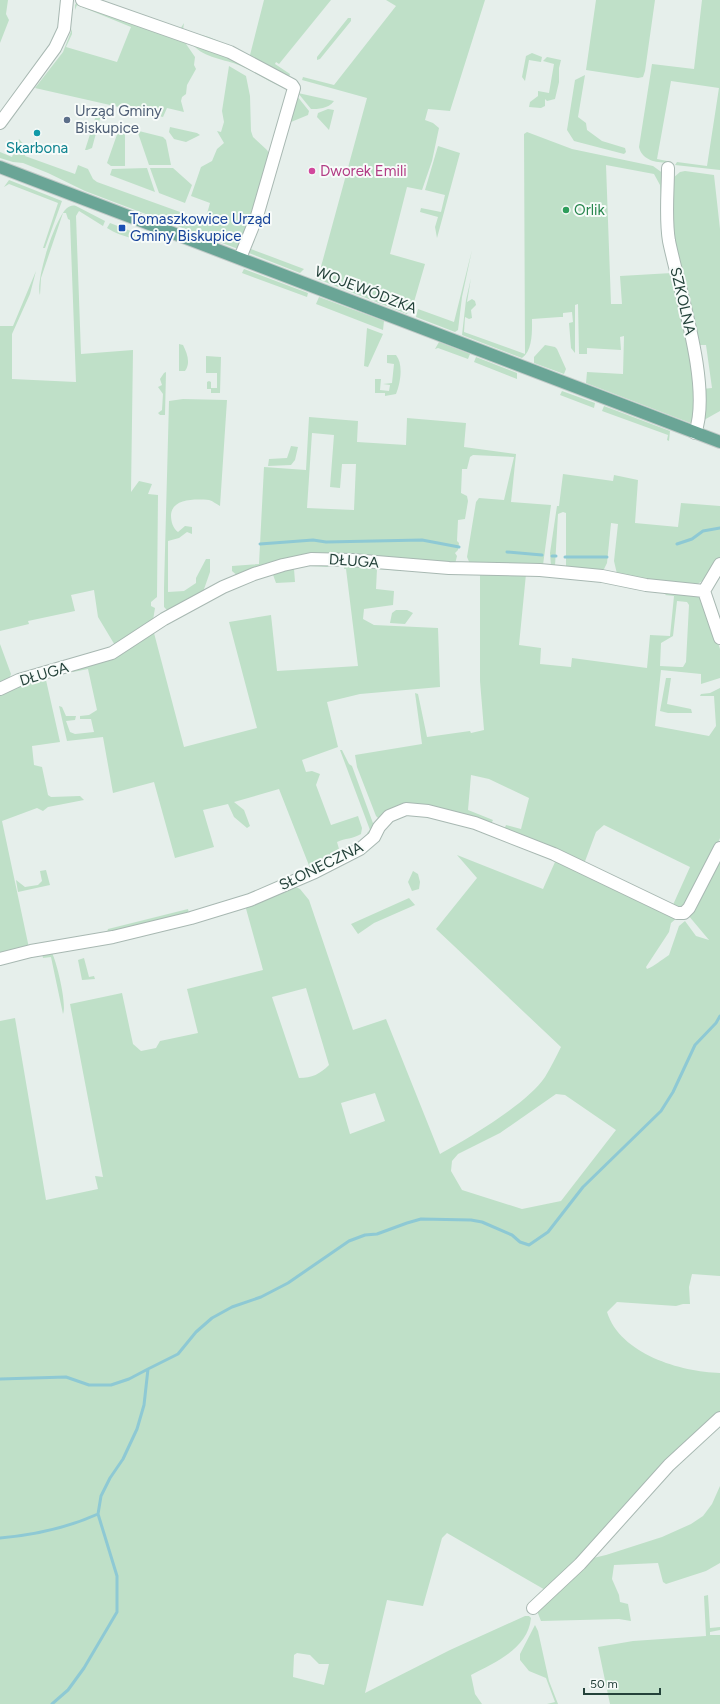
<svg xmlns="http://www.w3.org/2000/svg" width="720" height="1704" font-family="Figtree,sans-serif">
<rect width="100%" height="100%" fill="#e6efeb"/>
<path fill="#bfe0c8" fill-rule="evenodd" d="M0,0H8L6,14L9,20L0,43Z
M264,0H331L279,64L276,62L275,64L290,74L289,77L275,69L270,71L230,49L179,31L184,23L183,30L209,37L250,55Z
M386,0H485L450,111L428,109L425,120L433,123L439,128L432,161L422,190L407,187L390,254L425,264L414,302L407,314L315,278L316,273L319,274L367,98L302,80L303,77L334,85L396,6Z
M596,0H655L645,71L643,77L638,78L586,70Z
M702,0H720V170L675,165L677,162L707,166L719,88L671,81L657,159L672,162C659,164 642,161 639,147L652,64L694,69Z
M77,2L184,41L195,57L194,65L196,69L187,85L186,94L182,97L181,101L184,112L167,108L163,117L35,88L63,52L72,29V34L66,47L117,62L131,27L77,5L75,10V5Z
M348,18H351V21L320,59L317,60V57Z
M193,45L236,59L282,87C268,81 255,72 241,66C225,59 204,58 193,45Z
M532,53L542,57L541,62L529,60L525,81L522,77L526,56Z
M547,57L561,60L559,68V82L555,99L547,101L545,99V106L541,108L529,107L530,102L538,96V91L549,93L554,64L543,61Z
M229,66L246,76L250,96L251,131L253,137L267,150L271,157L263,190L238,249L85,191L48,173L23,163L13,162L0,158V152L12,157L19,139L27,148L25,156L75,174L78,165L88,169L93,179L97,182L205,221L210,203L191,196L201,167L212,161L217,149L224,143L217,131L221,132L224,122L222,111Z
M585,75L578,117L586,123L587,130L602,141L625,148L626,152L624,154L574,141L567,130L575,80Z
M298,93L334,101C328,109 318,109 311,109Z
M297,96L309,111L308,115L291,122L289,121Z
M98,109L101,115L92,148L87,150H85Z
M328,109L334,110L329,130L317,117L318,113Z
M120,126L125,127V166H111L107,163Z
M170,127L197,133L200,135L186,142L174,139L169,132Z
M139,131L163,137L166,140L171,165H149L138,133Z
M527,132L572,149L653,166L664,174L662,209L660,185L654,174L606,165L611,304H622L620,276L672,273C685,323 696,373 693,424L586,383L587,372L623,374L624,336L620,337L621,350L587,348V354H579L578,304L575,305V353L571,348L569,323L573,322L572,312L563,313V317H560L532,319C532,331 533,350 522,358L462,335L466,300L471,278L467,302L472,299L475,301L476,305L471,310L472,318L469,319L465,317L464,332L525,354L524,134Z
M438,146L460,153L437,238L435,227L438,217L420,212L421,208L441,212L445,195L425,190Z
M147,168L155,192L110,175L112,169Z
M150,168H173L192,185L185,203L159,193Z
M685,171L714,175L720,229V411L704,420L702,389L712,388L706,345H696L672,242L673,178L680,172Z
M9,180L62,201L45,248H43L58,203L9,184L4,187Z
M76,206L105,221L103,226L79,211L76,216L81,354L133,350L131,492L139,481L152,484L148,494L158,495L157,597L151,602V606L155,608L153,620L116,647L98,617L94,590L71,595L75,611L28,621L29,624L0,631V326H13L36,271L30,294L12,334V379L76,382L70,220L68,219L66,213H63L41,278L40,295C35,281 55,218 67,208C70,206 72,205 76,206Z
M110,223L141,235L157,237V243C140,240 123,238 107,228Z
M251,249L304,269L300,273L249,253Z
M472,250L462,297L458,330L455,332L416,317L418,309L454,322Z
M244,269L308,293L307,297L242,273Z
M319,297L384,321L383,330L316,304Z
M367,328L383,334L368,367L364,366Z
M439,342L470,354L468,359L438,348L435,349Z
M179,344L183,345C187,353 191,363 185,371H179Z
M545,345L555,347L557,349L566,369L564,374L534,363V357Z
M387,355H396C404,365 400,384 396,394L385,396V393H375V379H381L380,390L389,391L390,385L383,384L392,383L394,364L387,363Z
M206,356L221,357L220,393H211V389H207V382L209,381L211,382V388H217V373H206Z
M476,357L517,373V379L474,362Z
M166,372L165,415H160L158,413L162,410L163,394L158,387L162,385L160,379L164,373Z
M562,391L595,403L594,408L560,395Z
M183,399L227,400L220,506C216,504 213,501 209,500C196,499 172,498 171,515C171,522 173,528 178,532L185,526L192,527V534L187,532L179,538L168,541V592L184,591L196,583V578L206,559H210V572L203,592L169,612L164,607V588L169,401Z
M604,406L670,431L669,441L667,440L668,435L602,411Z
M309,417L358,421L357,442L406,445L407,418L466,423L464,447L516,454L511,502L551,505L543,565L470,564L467,557L476,502L479,498L504,500L514,457L473,455L470,457L467,469H462L461,493L467,496L468,501L465,519L458,520L457,541L459,543L458,550L455,553L457,556L455,564L352,557L239,577L232,571V566L259,564L264,467L306,470ZM312,433L334,435L330,487L340,488L342,464H356L354,510L307,508Z
M291,446L298,447L295,460L291,465L268,466L269,459L287,458Z
M563,474L613,481L614,475L638,480L635,523L678,527L681,503L720,506V560L706,579L692,587L617,574L614,561L618,524L611,523L607,563L602,573L566,567V513L563,512L558,514L555,566H551L550,553L557,506H559Z
M326,562L328,567L308,566L294,569L295,582L276,583L272,572Z
M345,562L402,567L404,571L377,569L376,589L394,591L393,605L364,609L363,619L374,625L438,628L440,687L360,694L327,702L338,747L302,760L306,772L312,771L320,774L316,785L331,825L358,816L362,828L361,834C353,839 345,838 337,842L341,856L310,868L279,789L234,802L244,810L250,826L247,828L234,817L228,804L203,810L214,847L175,858L154,782L113,793L103,737L67,741L59,706L62,707L66,716H76L75,720L66,721L70,732L75,734L94,732L91,719H80V716L89,715L97,710L88,669L73,672V668L151,631L154,633L184,747L257,728L229,622L271,615L277,671L358,666L346,569H344Z
M480,573L526,574L519,645L541,648L540,664L571,667L572,658L647,668L650,635L670,636L674,596L665,595L667,593L703,595L720,649V678L701,684V674L661,670L655,726L709,736L716,726L714,696H700L701,694L710,693L720,688V838L711,861L686,904L679,908L672,907L690,867L604,825L596,832L584,864L504,830L506,825L521,829L529,798L489,779L471,775L468,810L493,820L490,826L433,808L380,820L376,816L357,767L355,755L422,744L415,693L418,694L427,737L470,731L471,733L484,730L480,681ZM677,601L687,602L689,605L686,662L683,667H680L660,666L661,643L673,636Z
M396,610H407L413,613L405,624L390,623L392,613Z
M0,644L11,674L9,679L0,684Z
M42,678L46,680L60,742L32,746L34,765L42,767L48,795L51,797L80,796L84,800L48,807L43,811L37,808L2,821L29,948L0,956V693Z
M666,678H671L667,704L691,709L692,713H668L660,711Z
M340,750H342L349,764L352,766L374,826L369,835L367,833L370,830Z
M720,854V1276L692,1274L689,1287L690,1304H683L676,1306L617,1302L607,1312C620,1354 681,1372 720,1373V1414L547,1591L447,1533L442,1538L423,1606L387,1600L365,1693L450,1650L525,1616H529L531,1618C528,1649 495,1662 471,1675L475,1694L482,1704H0V1021L15,1018L46,1200L98,1189L95,1176L103,1177L70,1004L122,993L133,1044L141,1051L156,1048L160,1041L198,1033L187,989L263,970L245,905L294,886L300,889L309,900L353,1030L386,1019L440,1154C469,1138 528,1103 545,1077C551,1067 556,1057 561,1047L436,929L477,878L457,855L543,889L555,862L549,859L551,856L678,917L671,923L669,932L646,967L647,969C655,966 661,960 669,955L679,926L685,921L696,936L709,940L688,915ZM306,988L329,1065C320,1074 312,1078 299,1078L272,997ZM375,1093L385,1121L350,1134L341,1103ZM556,1094L565,1095L616,1130L561,1201L522,1209L462,1190L451,1171L452,1161L458,1154L500,1133ZM297,1653L310,1655L319,1664H329L324,1685L293,1677L294,1655Z
M46,870L50,885L18,892L16,880L25,887L38,885L42,881L40,871Z
M413,871L418,874L420,882L419,889L412,891L408,882Z
M409,898L415,905L374,923L358,934L351,924Z
M188,909L189,913L105,936L104,932H107L108,929Z
M52,953C57,963 67,1004 63,1014L51,957L43,958L42,954Z
M84,958L89,977L94,976L95,979L82,980L78,960Z
M720,1486V1563L706,1571L666,1584L663,1582L658,1563L614,1565L612,1579L619,1595L620,1602L628,1604L631,1621L619,1619L541,1621L537,1611L589,1559L606,1555L662,1537L691,1524L703,1516L712,1504Z
M708,1595L710,1628L720,1627V1630L710,1632V1635H720V1704H610L598,1647L633,1641L706,1636L704,1596Z
M535,1625L538,1631L549,1681L558,1704H547L555,1702L546,1678L529,1671L520,1660V1654Z"/>
<g fill="none" stroke-linecap="round" stroke-linejoin="round">
<path stroke="#8ec9d4" stroke-width="3" d="M260,544L313,540L326,542L422,540L459,547
M677,544L692,539L703,531L720,528
M507,552L542,555
M552,556H556
M565,557H607
M0,1379L66,1377L89,1385H111L129,1379L148,1369
M0,1538C34,1535 67,1528 98,1514
M52,1704L68,1690L84,1668L117,1612V1576L98,1514L101,1496L110,1478L123,1459L137,1429L144,1405L148,1369L178,1354L196,1332L212,1318L232,1307L261,1297L288,1283L349,1241L365,1235L377,1234L407,1223L421,1219L471,1220L482,1222L512,1235L520,1242L529,1245L548,1232L583,1187L661,1111L673,1092L695,1045L716,1023L720,1016"/>
<g stroke="#a8b8b2" stroke-width="14">
<path id="minor" d="M82,0L230,52L292,85L294,88L257,216L240,258
M0,123L55,48L64,29L67,0
M668,168C668,192 665,218 669,241C679,290 712,387 695,433
M704,591L720,638
M704,591L720,564
M0,689L19,680L112,653L164,619L223,587L254,574L283,565L311,559L352,560L449,568L540,570L602,576L646,585L704,591
M0,959L31,951L113,937L191,918L250,900L315,872L360,849L374,837L379,827L389,816L406,809L428,811L475,823L554,854L677,913H684L689,908L720,848
M533,1608L580,1564L669,1465L720,1418"/>
</g>
<g stroke="#c2cac8" stroke-width="14">
<path id="major" d="M0,167L720,442"/>
</g>
<use href="#minor" stroke="#fff" stroke-width="12"/>
<use href="#major" stroke="#6aa596" stroke-width="12"/>
</g>
<circle fill="#5c6f8a" stroke="#f7fbf9" stroke-width="1.5" cx="67" cy="120" r="4"/>
<circle fill="#0f9aa8" stroke="#f7fbf9" stroke-width="1.5" cx="37" cy="133" r="4"/>
<circle fill="#d1479c" stroke="#f7fbf9" stroke-width="1.5" cx="312" cy="171" r="4"/>
<circle fill="#2e9e5b" stroke="#f7fbf9" stroke-width="1.5" cx="566" cy="210" r="4"/>
<rect fill="#1a4fb4" stroke="#f7fbf9" stroke-width="1.5" x="118" y="224" width="8" height="8" rx="2"/>
<g text-anchor="middle" stroke-width="4" stroke-linejoin="round" paint-order="stroke">
<g font-size="15" fill="#4e5e75" stroke="#f7fbf9" text-anchor="start">
<text x="75" y="116">Urząd Gminy<tspan x="75" dy="17">Biskupice</tspan></text>
</g>
<g font-size="15" fill="#0d838f" stroke="#f7fbf9">
<text x="37" y="153">Skarbona</text>
</g>
<g font-size="15" fill="#b23c85" stroke="#f7fbf9" text-anchor="start">
<text x="320" y="176">Dworek Emili</text>
</g>
<g font-size="15" fill="#27864d" stroke="#f7fbf9" text-anchor="start">
<text x="574" y="215">Orlik</text>
</g>
<g font-size="15" fill="#164399" stroke="#f7fbf9" text-anchor="start">
<text x="130" y="224">Tomaszkowice Urząd<tspan x="130" dy="17">Gminy Biskupice</tspan></text>
</g>
<g font-size="15" fill="#24423a" stroke="#f7fbf9">
<text transform="translate(366 290) rotate(21)" y="5">WOJEWÓDZKA</text>
<text transform="translate(683 301) rotate(77)" y="5">SZKOLNA</text>
<text transform="translate(354 561) rotate(4)" y="5">DŁUGA</text>
<text transform="translate(44 674) rotate(-17)" y="5">DŁUGA</text>
<text transform="translate(321 866) rotate(-26)" y="5">SŁONECZNA</text>
</g>
</g>
<path d="M584 1688v6h76v-6" fill="none" stroke="#24423a" stroke-width="2"/>
<text x="590" y="1688" font-size="12" fill="#24423a" stroke="#f7fbf9" stroke-width="3" paint-order="stroke">50 m</text>
</svg>
